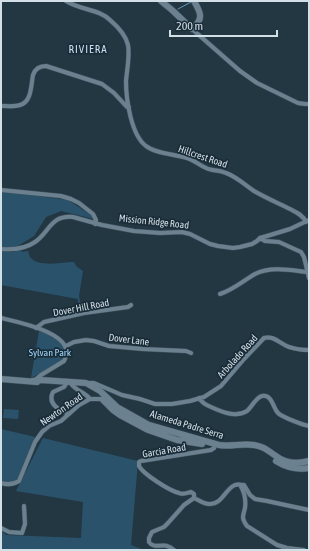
<svg xmlns="http://www.w3.org/2000/svg" width="310" height="551" font-family="'Asap Condensed',sans-serif">
<rect width="100%" height="100%" fill="#233743"/>
<path fill="#2a536b" d="M1,191L68,200L98,220L61,211L46,217L34,236L16,247H1Z
M21,250L22,252L28,251C29,253 29,255 30,257C38,268 63,262 74,262L76,266L83,271L79,296L80,301L82,304V311L78,312V299L1,285V252H13Z
M39,331C50,335 59,340 66,350L62,362L31,378Z
M4,409L19,410L18,419L3,418Z
M1,429L35,437L19,477C13,484 10,484 1,482Z
M43,438L138,461L131,545L144,550H1V531L6,535L81,538L83,502L16,491Z"/>
<g fill="none" stroke-linecap="round" stroke-linejoin="round">
<path stroke="#6298b6" stroke-width="1" d="M178,9L191,2L192,3"/>
<g stroke="#42545e" stroke-width="5">
<path id="street" d="M66,1C80,10 99,9 110,20C117,26 126,36 128,45C130,56 127,69 126,81C126,99 131,135 146,146C156,154 175,154 187,158C194,160 199,165 206,168C212,171 220,170 226,173C237,177 245,185 254,191C266,198 278,203 290,209C296,212 303,215 306,222
M192,29L240,71L257,83L298,103L305,104H309
M1,106C7,106 14,107 20,105C32,102 31,84 33,75C35,69 39,66 46,66L102,84L114,93L127,107H129
M1,190L61,196L71,199L79,203L93,214L96,220L95,224
M260,238L265,241L279,242L301,252L304,257L309,278
M1,249C13,250 25,249 35,242C50,232 50,215 73,217L102,225L134,231L160,233L182,232L190,234L210,244L218,246L233,248L240,247L252,244L257,241L260,238L267,236L290,229L309,220
M220,294C233,290 243,281 255,274C271,266 290,270 307,272
M1,318C18,322 80,334 64,361L41,375L34,381
M36,328L44,322L84,313L128,307L131,305
M66,346L74,342L86,340L94,341L109,346L143,349L186,351L191,353
M87,383H94L122,395L140,399L155,404H172L190,401L204,397L221,386L244,359L264,338C274,335 280,344 289,347C295,349 302,350 309,350
M66,384L64,387L53,392C47,404 59,410 69,414
M72,385C77,391 86,393 90,399H103
M199,398C202,403 206,405 211,407C222,412 236,418 247,411C252,407 256,397 262,396C272,394 273,408 278,413C282,417 303,425 309,426
M1,483C8,485 13,485 19,481L35,442L42,432L49,426L61,421L79,405L90,399
M240,485C244,491 246,500 245,508C243,516 241,518 247,526L277,545L287,548L304,550
M194,498C199,500 204,504 209,504C222,505 225,489 235,485C238,484 241,485 244,485L250,495L255,499L267,501L290,506L309,510
M1,528L9,532L22,533L25,524L24,506
M174,550C163,540 156,551 149,542V538L152,532L164,527L168,523L184,505L194,498V494L191,492C187,493 183,495 179,493C170,491 143,474 139,466V462L141,461L211,450L214,448"/>
</g>
<g stroke="#42545e" stroke-width="7">
<path id="secondary" d="M161,1L172,10L192,29C204,19 201,13 194,1
M1,379L37,382
M33,381L41,380L86,383L100,391L117,407L149,425L219,445C232,447 241,443 254,445C265,447 267,450 276,456C286,464 297,464 309,461
M103,400L113,410L120,415L148,430L177,440L202,444
M276,461C287,468 297,470 309,468"/>
</g>
<use href="#street" stroke="#6b8190" stroke-width="4"/>
<use href="#secondary" stroke="#6b8190" stroke-width="6"/>
</g>
<g text-anchor="middle" stroke-width="3.5" stroke-linejoin="round" paint-order="stroke">
<g font-size="10" fill="#d3dfe7" stroke="#192c38">
<text transform="translate(203 156) rotate(19)" y="4">Hillcrest Road</text>
<text transform="translate(154 221) rotate(6)" y="4">Mission Ridge Road</text>
<text transform="translate(81 307) rotate(-11)" y="4">Dover Hill Road</text>
<text transform="translate(129 339) rotate(7)" y="4">Dover Lane</text>
<text transform="translate(237 356) rotate(-48)" y="4">Arbolado Road</text>
<text transform="translate(61 409) rotate(-35)" y="4">Newton Road</text>
<text transform="translate(187 424) rotate(17)" y="4">Alameda Padre Serra</text>
<text transform="translate(164 450) rotate(-10)" y="4">Garcia Road</text>
</g>
<g font-size="10" fill="#a1d8fb" stroke="#192c38">
<text x="50" y="356">Sylvan Park</text>
</g>
<g font-size="11" letter-spacing="1" fill="#cae2f2" stroke="#192c38">
<text x="88" y="53">RIVIERA</text>
</g>
</g>
<rect width="310" height="551" fill="none" stroke="#d3dfe7" stroke-width="4"/>
<path d="M170 30v6h107v-6" fill="none" stroke="#d3dfe7" stroke-width="2"/>
<text x="176" y="30" font-size="12" fill="#d3dfe7" stroke="#192c38" stroke-width="3" paint-order="stroke">200 m</text>
</svg>
